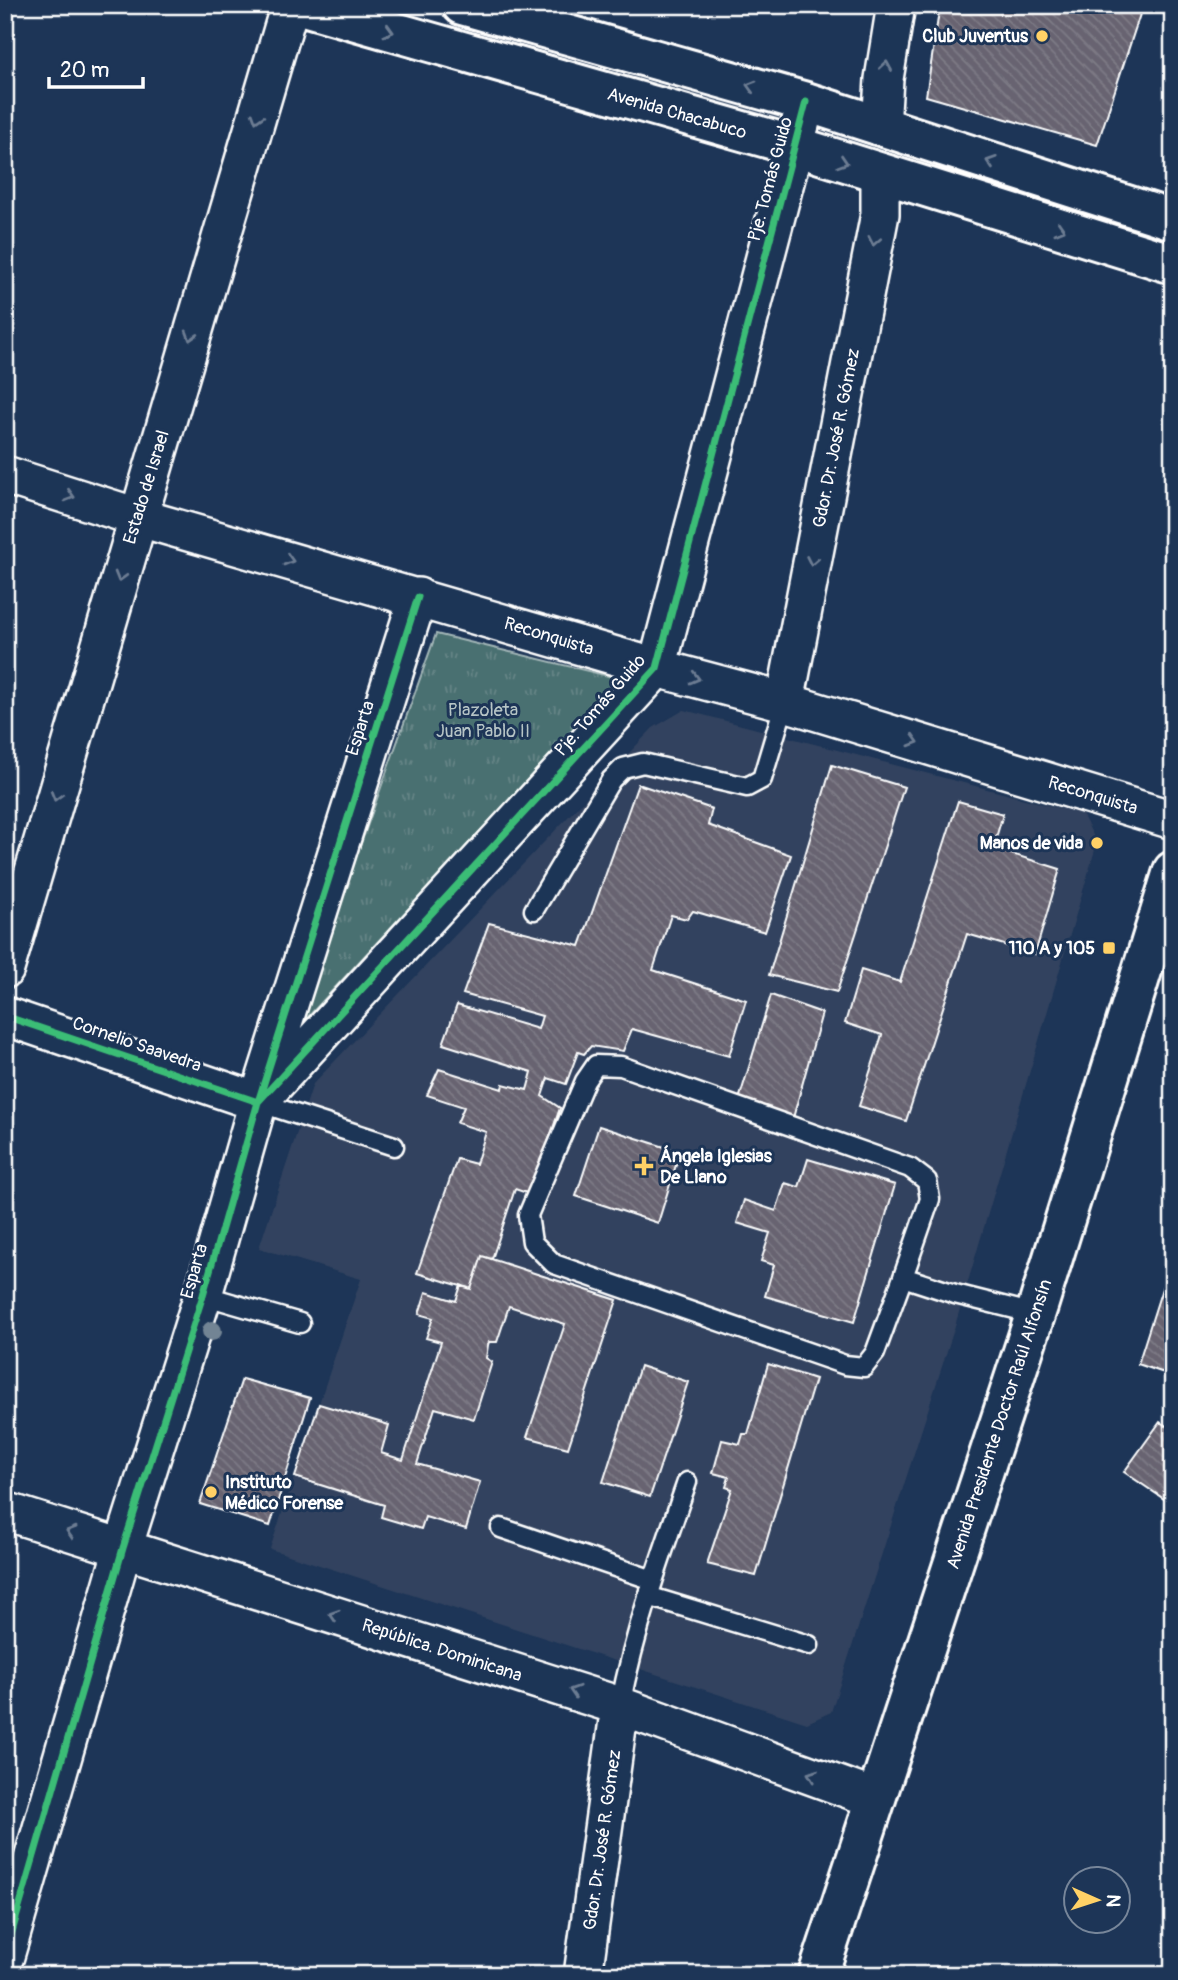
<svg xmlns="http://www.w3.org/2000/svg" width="1178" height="1980" font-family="Pangolin,sans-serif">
<defs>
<pattern id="park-tufts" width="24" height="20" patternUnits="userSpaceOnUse" patternTransform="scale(1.75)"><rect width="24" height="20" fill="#4a6f71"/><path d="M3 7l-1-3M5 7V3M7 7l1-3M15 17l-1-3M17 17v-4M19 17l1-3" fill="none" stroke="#658586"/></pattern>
<pattern id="building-back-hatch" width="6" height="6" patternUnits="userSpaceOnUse" patternTransform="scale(1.75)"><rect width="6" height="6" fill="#676471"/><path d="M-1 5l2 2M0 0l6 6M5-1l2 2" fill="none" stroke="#7e7b86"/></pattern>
</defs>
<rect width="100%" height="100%" fill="#1d3557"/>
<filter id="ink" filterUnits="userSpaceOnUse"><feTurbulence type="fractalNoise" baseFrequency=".0143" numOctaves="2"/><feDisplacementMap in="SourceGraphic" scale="14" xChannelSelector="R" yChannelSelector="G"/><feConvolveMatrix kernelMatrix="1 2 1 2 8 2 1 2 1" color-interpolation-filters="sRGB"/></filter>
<g filter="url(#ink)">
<path fill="#33435f" d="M684,710L1082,814L1097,843L954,1329L831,1712L807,1723L270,1549L361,1279L259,1248L313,1084L653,728Z"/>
<path fill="url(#park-tufts)" stroke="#a4b7b8" stroke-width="2" d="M436,634L621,679L293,1033Z"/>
<path fill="url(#building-back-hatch)" stroke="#fff" stroke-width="2" d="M940,5H1143L1097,145L926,96Z
M832,765L904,787L837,992L769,975Z
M638,784L712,809L708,825L791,855L765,932L693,911L687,919L671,915L653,970L746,1000L729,1056L632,1029L623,1051L591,1046L584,1054L578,1052L566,1084L548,1078L542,1096L560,1108L530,1194L515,1189L492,1259L482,1256L471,1289L417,1273L457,1159L476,1164L486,1132L457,1123L464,1107L427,1095L439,1069L502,1089L503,1084L527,1090L532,1072L443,1044L457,1005L538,1029L542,1016L463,994L489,923L580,946Z
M958,801L1003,814L993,848L1060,869L1035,954L967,934L906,1121L859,1106L882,1035L845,1023L861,970L900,982Z
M771,995L822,1013L793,1118L738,1103Z
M599,1126L680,1152L658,1223L576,1196Z
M808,1159L895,1185L854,1322L765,1296L774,1265L761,1261L770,1233L737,1223L744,1200L776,1211L785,1183L799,1187Z
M1173,1254V1376L1138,1364Z
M482,1256L617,1300L568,1448L527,1437L565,1324L509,1306L497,1342H489L488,1345L486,1358L492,1362L474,1419L435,1408L417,1464L480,1482L466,1529L425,1517L421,1529L381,1517L384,1505L295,1477L319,1404L389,1425L381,1453L403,1460L441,1342L426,1338L433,1318L419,1314L426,1292L456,1301L461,1285L471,1289Z
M768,1364L815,1379L756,1576L707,1564L732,1489L726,1487L729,1477L713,1473L722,1440L740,1444L743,1434H748Z
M640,1366L688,1382L650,1497L603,1482Z
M242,1379L310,1398L270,1526L200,1504Z
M1160,1422L1173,1430V1505L1124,1472Z"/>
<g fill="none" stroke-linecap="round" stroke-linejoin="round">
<g stroke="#fff" stroke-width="23">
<path id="service" d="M534,910L611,780L623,768L643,763L747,787L762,779L785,702
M258,1102L394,1146
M903,1277L875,1353L864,1367L845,1365L554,1264L532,1242L528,1215L585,1081L596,1065L621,1066L910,1168L927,1181L930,1199L903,1277L955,1294L1035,1314
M203,1295L300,1323
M501,1528L653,1580
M648,1596L809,1645
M620,1706C635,1629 661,1556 687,1482"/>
</g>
<g stroke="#fff" stroke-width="42">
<path id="minor" d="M881,127L884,79L896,5
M5,475L137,517L657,668L785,702L1173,820
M785,702L880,214V174
M5,969L290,5
M5,1016L258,1102L657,668L806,102
M5,1511L620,1706L876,1799
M5,1956L123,1548L203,1295L258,1102L418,597
M583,1975L620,1706"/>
</g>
<g stroke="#fff" stroke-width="44">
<path id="secondary" d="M300,5L795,146L1173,264
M462,5L806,102L1173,220
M818,1975L1039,1303L1173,871"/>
</g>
<use href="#service" stroke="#1d3557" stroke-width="18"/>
<use href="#minor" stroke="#1d3557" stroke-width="37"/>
<use href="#secondary" stroke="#1d3557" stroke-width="38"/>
<g stroke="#1d3557" stroke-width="11">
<path id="cycleway" d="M5,1016L258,1102L657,668L806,102
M5,1956L123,1548L203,1295L258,1102L418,597"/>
</g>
<use href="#cycleway" stroke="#3abd76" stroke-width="7"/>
</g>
<circle fill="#728494" cx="212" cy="1331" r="10"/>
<defs><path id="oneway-chevron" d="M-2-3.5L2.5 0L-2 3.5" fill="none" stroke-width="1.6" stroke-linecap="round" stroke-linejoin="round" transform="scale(1.75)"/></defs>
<g stroke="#6c7c92">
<use href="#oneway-chevron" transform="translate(389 31) rotate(16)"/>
<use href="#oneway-chevron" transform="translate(886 66) rotate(-81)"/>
<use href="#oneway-chevron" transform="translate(751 86) rotate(-164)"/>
<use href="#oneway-chevron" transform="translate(257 118) rotate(107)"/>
<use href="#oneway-chevron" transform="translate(843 162) rotate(18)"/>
<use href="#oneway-chevron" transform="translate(991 162) rotate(-162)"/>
<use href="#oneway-chevron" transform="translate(1060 229) rotate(17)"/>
<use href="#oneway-chevron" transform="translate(874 241) rotate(101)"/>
<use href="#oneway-chevron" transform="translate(191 336) rotate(107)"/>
<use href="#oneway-chevron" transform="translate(70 496) rotate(17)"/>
<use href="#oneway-chevron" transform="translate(289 560) rotate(16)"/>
<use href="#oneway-chevron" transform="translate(812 561) rotate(101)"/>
<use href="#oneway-chevron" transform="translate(120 577) rotate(106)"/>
<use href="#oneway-chevron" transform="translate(695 678) rotate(15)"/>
<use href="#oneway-chevron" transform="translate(914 741) rotate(17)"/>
<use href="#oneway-chevron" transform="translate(56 796) rotate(106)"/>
<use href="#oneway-chevron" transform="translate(71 1532) rotate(-163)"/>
<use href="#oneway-chevron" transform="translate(334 1615) rotate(-162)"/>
<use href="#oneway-chevron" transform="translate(574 1691) rotate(-162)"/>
<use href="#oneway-chevron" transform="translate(812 1775) rotate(-160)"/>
</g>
</g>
<g fill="#ffd166" stroke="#1d3557" stroke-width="2.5">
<circle cx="1042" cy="36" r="7"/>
<circle cx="1097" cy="843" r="7"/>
<rect x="1102" y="941" width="14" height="14" rx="3.5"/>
<path d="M640.5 1155.5h7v7h7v7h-7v7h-7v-7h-7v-7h7z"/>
<circle cx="211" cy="1492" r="7"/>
</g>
<g text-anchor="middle" stroke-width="6" stroke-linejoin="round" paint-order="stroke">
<g font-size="18" font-weight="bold" fill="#fff" stroke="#1d3557" text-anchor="end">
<text x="1028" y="42">Club Juventus</text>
<text x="1083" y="849">Manos de vida</text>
<text x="1095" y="954">110 A y 105</text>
<text x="660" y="1162" text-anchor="start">Ángela Iglesias<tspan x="660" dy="21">De Llano</tspan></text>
<text x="225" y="1488" text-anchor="start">Instituto<tspan x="225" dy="21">Médico Forense</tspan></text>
</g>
<g font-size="18" fill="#fff" stroke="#1d3557">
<text transform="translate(677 113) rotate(16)" y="6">Avenida Chacabuco</text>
<text transform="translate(770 179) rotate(-75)" y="6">Pje. Tomás Guido</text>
<text transform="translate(836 438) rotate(-79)" y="6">Gdor. Dr. José R. Gómez</text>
<text transform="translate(146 487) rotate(-73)" y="6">Estado de Israel</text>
<text transform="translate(549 636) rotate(17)" y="6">Reconquista</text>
<text transform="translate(600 705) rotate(-49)" y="6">Pje. Tomás Guido</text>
<text transform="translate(360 728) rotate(-72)" y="6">Esparta</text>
<text transform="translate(1093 795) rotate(17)" y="6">Reconquista</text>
<text transform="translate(137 1044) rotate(19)" y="6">Cornelio Saavedra</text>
<text transform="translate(194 1271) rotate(-74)" y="6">Esparta</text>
<text transform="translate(999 1424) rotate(-72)" y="6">Avenida Presidente Doctor Raúl Alfonsín</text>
<text transform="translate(442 1650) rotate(18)" y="6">República. Dominicana</text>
<text transform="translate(602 1840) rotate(-82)" y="6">Gdor. Dr. José R. Gómez</text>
</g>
<g font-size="18" fill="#b7c5c6" stroke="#1d3557">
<text x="483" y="716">Plazoleta<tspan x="483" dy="21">Juan Pablo II</tspan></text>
</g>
</g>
<rect width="1178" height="1980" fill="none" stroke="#1d3557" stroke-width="28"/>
<rect x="14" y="14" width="1150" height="1952" fill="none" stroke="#fff" stroke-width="2.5" filter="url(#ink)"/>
<g transform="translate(1097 1900) rotate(93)"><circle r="33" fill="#1d3557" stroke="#77869a" stroke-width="2"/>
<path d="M0-5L12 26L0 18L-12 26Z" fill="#ffd166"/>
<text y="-10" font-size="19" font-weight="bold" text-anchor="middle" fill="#ffffff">N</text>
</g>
<path d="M49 77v10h94v-10" fill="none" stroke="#ffffff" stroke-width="3.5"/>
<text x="60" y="77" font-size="21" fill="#ffffff" stroke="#1d3557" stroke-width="5" paint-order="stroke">20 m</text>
</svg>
